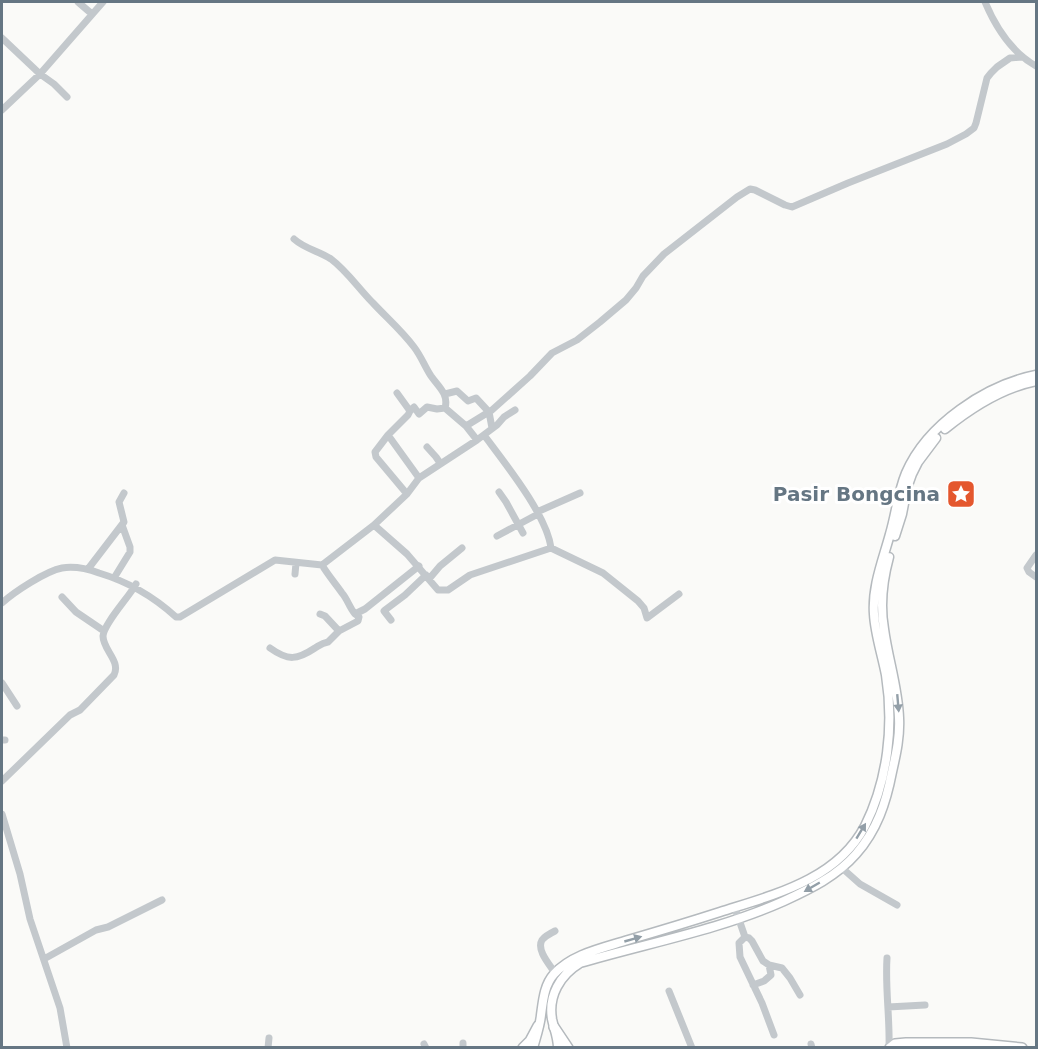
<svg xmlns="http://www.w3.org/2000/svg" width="1038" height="1049" font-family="'DejaVu Sans',sans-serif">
<rect width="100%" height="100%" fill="#fafaf8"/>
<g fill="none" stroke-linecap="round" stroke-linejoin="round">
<g stroke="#b5babe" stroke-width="11">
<path id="major" d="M945,429C972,407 1002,388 1036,381
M895,536L902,514L907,488L912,474L918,462L936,438
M533,1048C536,1037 540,1026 541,1015C543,1001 544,985 554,974C572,954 603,948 628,940C659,931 689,922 720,912C773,895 837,880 865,826C888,780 894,725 886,675C882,654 875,634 874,614C872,586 883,560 890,534C896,514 898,492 906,473C927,424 986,385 1036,375
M558,1048C558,1037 554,1029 552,1019C548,996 560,975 580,963C648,943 719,930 784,901C810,889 837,876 856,854C877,830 886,803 892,772C896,754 900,737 899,718C898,688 888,659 884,629C880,606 883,579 889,557"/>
</g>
<g stroke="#b4b9bd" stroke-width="12">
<path id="highway" d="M554,1027L568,1048
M523,1048L530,1041L538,1026
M890,1048L895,1044L906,1043H971L1022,1048"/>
</g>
<path stroke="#c3c8cc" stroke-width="7" d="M78,2L92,14
M985,2C996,28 1011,52 1036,66
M2,38L40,74L54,84L67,97
M2,110L40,74L103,2
M294,239C305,249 319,251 331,259C347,271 359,289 373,303C387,318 402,331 414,347C421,356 425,367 431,376C438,386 449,394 445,408L437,409L427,407L419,414L414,407L410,411L408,415L388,435L375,452L376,457L407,494
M397,393L410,411
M445,394L457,391L468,401L476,398L489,412L492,428
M445,408L466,426L477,440
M466,426L492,410L530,376L552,353L577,340L600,322L626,300L636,288L643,276L664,254L737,197L750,189L755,190L785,205L792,207L848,183L947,144L966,134L974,128L976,123L987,78L991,73L997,67L1010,58L1022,57
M388,435L419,478
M484,435C504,462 547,515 551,548
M427,447L436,457L440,463
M499,492L506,502L523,533
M537,512L580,493
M374,525L407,554L438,590H448L470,575L551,548L603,573L638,601L644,608L647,618L679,594
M497,536L538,514
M1036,555L1027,568L1029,572L1036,577
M322,565L374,525L407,494L419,478L477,440L497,425L504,417L515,410
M88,569L124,522L119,502L124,493
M295,574L296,563
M114,578L130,552V547L122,525
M429,579L440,566L462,548
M62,597L76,612L104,631
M2,603C14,592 46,571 62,568C75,566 88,569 99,573C129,582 153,596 176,617H180L275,560L322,565C328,575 335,583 342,593C348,600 349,607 355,614L365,609L419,566
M320,614L325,616L339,631
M391,620L384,611L385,610L405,595L426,575
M270,648C288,661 297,660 315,648C320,645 322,643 328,642L339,631L358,621L359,617L355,614
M2,683L17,706
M2,740H5
M2,781L70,715L80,710L114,675C121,661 103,650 103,636C104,623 130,596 136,584
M2,814L20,874L30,919L60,1008L67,1048
M842,868L860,884L897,905
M735,908L745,937L739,943L740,957L762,1003L774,1035
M745,937L749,938L752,941L763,961L769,965L782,968L790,978L800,995
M887,958C885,988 890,1018 889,1048
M44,959L96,930L108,927L162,900
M555,973C550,965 536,950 542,940C545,936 551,933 555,931
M753,985L764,981L771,975L769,965
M669,991L692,1048
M888,1007L925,1005
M463,1043V1048
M424,1044L426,1048
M811,1044L812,1048
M268,1048L269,1038"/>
<use href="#major" stroke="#fff" stroke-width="8"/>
<use href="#highway" stroke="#fff" stroke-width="9"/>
</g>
<defs><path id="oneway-solid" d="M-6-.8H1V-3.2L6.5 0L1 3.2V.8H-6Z" transform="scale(1.5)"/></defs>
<g fill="#939fa8">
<use href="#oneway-solid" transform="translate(898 703) rotate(85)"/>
<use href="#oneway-solid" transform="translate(861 831) rotate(-59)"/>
<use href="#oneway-solid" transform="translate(812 887) rotate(150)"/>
<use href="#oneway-solid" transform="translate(633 939) rotate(-16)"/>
</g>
<defs>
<g id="sight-square" transform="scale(1.5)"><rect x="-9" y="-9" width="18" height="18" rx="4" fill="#e4572e" stroke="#fff"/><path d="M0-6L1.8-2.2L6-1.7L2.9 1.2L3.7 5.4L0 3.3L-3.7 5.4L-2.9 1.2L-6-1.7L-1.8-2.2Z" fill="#fff"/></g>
</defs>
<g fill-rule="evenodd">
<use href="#sight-square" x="961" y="494"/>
</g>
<g text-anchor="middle" stroke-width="6" stroke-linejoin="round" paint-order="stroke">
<g font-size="20" font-weight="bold" fill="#657683" stroke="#fff" text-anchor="end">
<text x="940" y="501">Pasir Bongcina</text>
</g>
</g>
<rect width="1038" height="1049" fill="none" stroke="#657683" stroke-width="6"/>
</svg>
